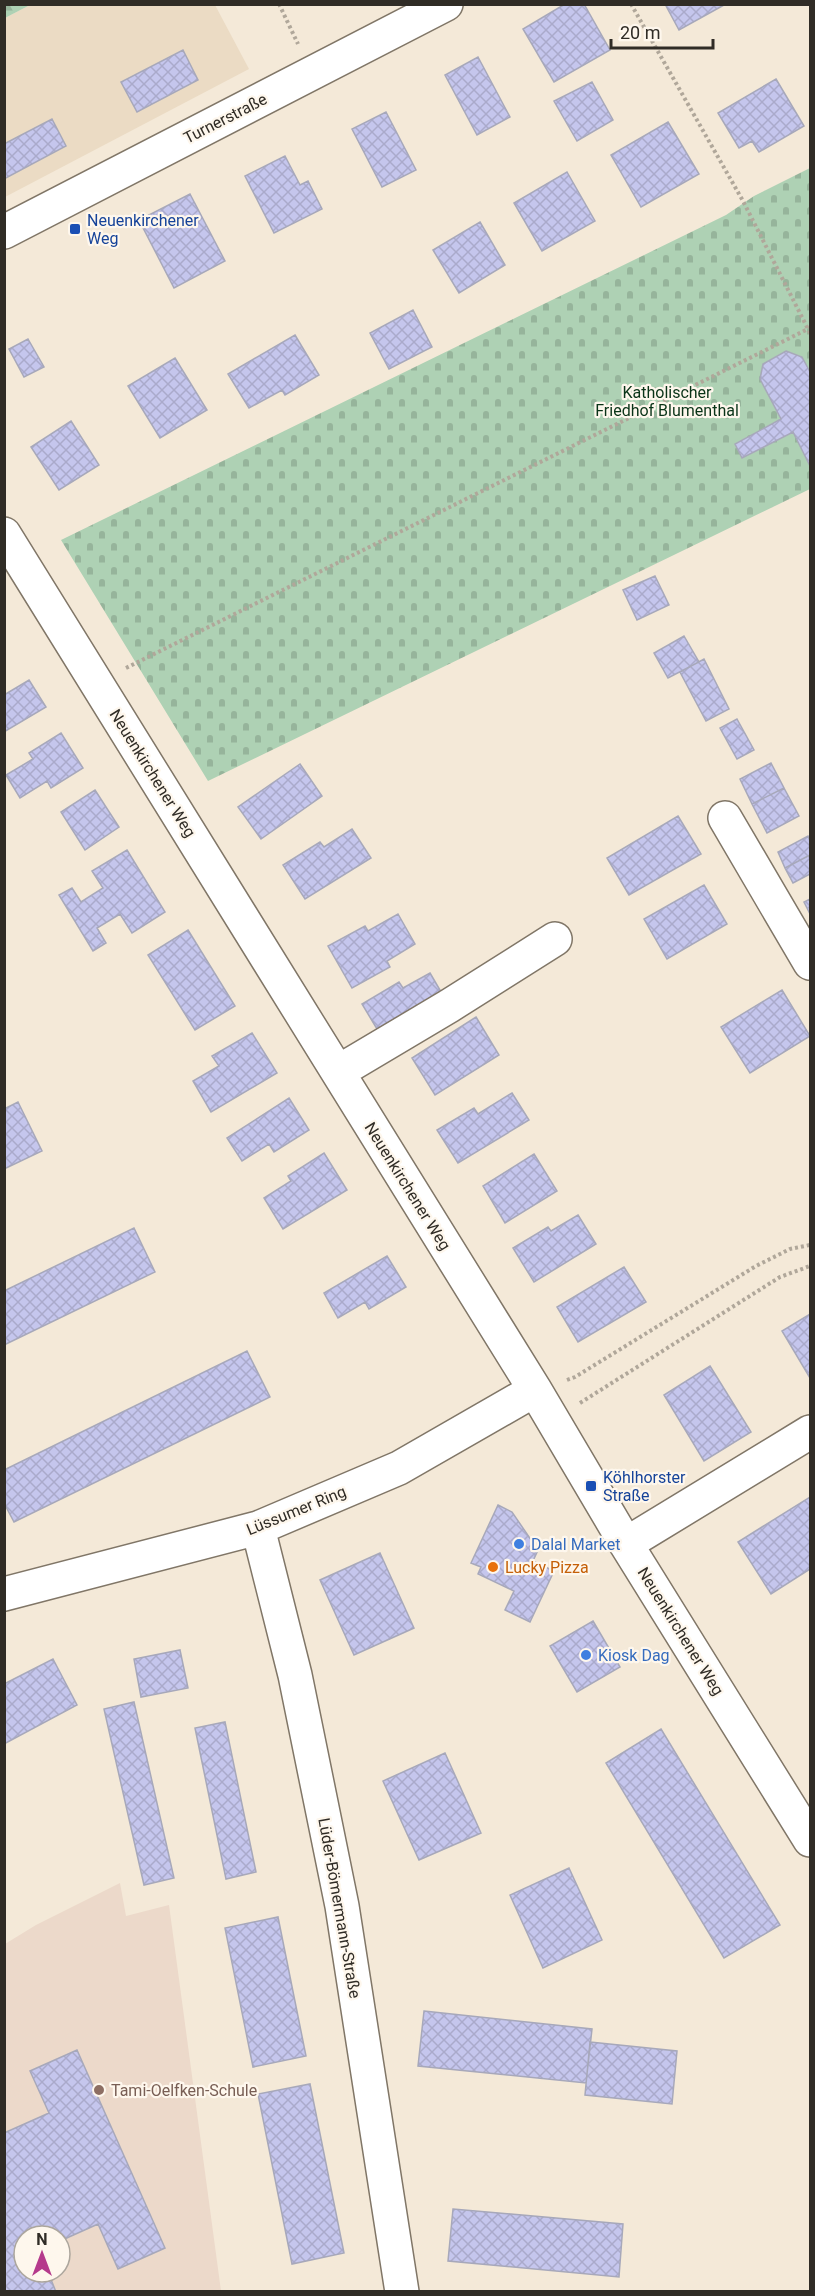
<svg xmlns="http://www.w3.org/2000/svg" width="815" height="2296" font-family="Roboto,sans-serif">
<defs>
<pattern id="forest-firs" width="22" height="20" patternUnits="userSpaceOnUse" patternTransform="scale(1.5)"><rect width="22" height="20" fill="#aed1b4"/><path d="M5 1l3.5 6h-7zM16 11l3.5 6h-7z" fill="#96b49b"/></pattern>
<pattern id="cemetery-stones" width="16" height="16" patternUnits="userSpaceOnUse" patternTransform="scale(1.5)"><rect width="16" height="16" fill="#aed1b4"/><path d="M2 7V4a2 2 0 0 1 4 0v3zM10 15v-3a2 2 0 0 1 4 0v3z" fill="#96b49b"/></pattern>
<pattern id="building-cross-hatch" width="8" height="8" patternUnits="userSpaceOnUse" patternTransform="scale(1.5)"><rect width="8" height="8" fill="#c5c6ed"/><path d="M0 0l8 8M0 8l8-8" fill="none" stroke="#aaaacb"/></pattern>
</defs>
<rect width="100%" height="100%" fill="#f4e9d8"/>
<path fill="#ebdbc4" d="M30,5H215L249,69L5,197V18Z"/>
<path fill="#ecd9ca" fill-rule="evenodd" d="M120,1883L126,1916L169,1905L221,2291L5,2292V1944L36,1925ZM24,2236H60V2272H24Z"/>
<path fill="url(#forest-firs)" d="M5,4H30V5L5,18Z"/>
<path fill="url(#cemetery-stones)" d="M810,168V489L208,781L61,540L726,215L754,196Z"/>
<path fill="url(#building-cross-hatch)" stroke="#a7a8ba" stroke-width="1.5" d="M565,4H584L610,50L554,82L523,29Z
M665,4H724V5L679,30Z
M183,50L198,80L137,112L121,82Z
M478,57L510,117L477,135L445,75Z
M776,79L804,126L759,152L752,141L739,148L718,113Z
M592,82L613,120L577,141L554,101Z
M386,112L416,170L382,187L352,129Z
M52,119L66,146L4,179V144Z
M668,122L699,174L641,207L611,155Z
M285,156L300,185L308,181L322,209L274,233L245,176Z
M567,172L595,221L542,251L514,203Z
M190,194L225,261L174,288L139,220Z
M480,222L505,265L459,293L433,250Z
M413,310L432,347L389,369L370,333Z
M295,335L319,375L285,395L282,390L249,408L228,374Z
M28,339L44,367L24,377L9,349Z
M786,351L802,357L810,372V466L793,432L742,458L735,444L781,419L760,379L763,364Z
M175,358L207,410L160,438L128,386Z
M71,421L99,465L59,490L31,447Z
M655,576L669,605L637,620L623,590Z
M684,636L699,662L668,678L654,653Z
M704,659L729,709L706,721L680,672Z
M29,680L46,707L4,732V695Z
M737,719L754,750L737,759L720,728Z
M61,733L83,768L51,788L47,781L20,798L6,775L33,759L29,753Z
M771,763L784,788L752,804L740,779Z
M300,764L322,796L261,839L238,807Z
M784,788L799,816L767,833L752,804Z
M95,790L119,827L85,850L61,812Z
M678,816L701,854L629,895L607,858Z
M352,829L371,858L305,899L283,865L320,842L324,847Z
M808,836L810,841V855L785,868L778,852Z
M127,850L165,912L132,933L120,914L97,928L106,943L93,951L59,895L72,888L81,902L103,888L92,871Z
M810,855V874L793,883L785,868Z
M704,885L727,924L667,959L644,919Z
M810,899V914L804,902Z
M398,914L415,944L387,961L390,967L352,988L328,946L365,926L368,931Z
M188,930L235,1006L195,1030L148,955Z
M430,973L447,1002L383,1039L362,1004L399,982L403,988Z
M782,990L810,1036L750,1073L721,1027Z
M476,1017L499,1055L435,1095L412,1058Z
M252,1033L277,1073L211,1112L193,1081L219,1066L212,1056Z
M512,1093L529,1120L458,1163L437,1130L474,1108L478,1114Z
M289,1098L309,1130L274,1152L269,1144L242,1161L227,1138Z
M18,1102L42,1151L4,1169V1109Z
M324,1153L347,1190L283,1229L264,1198L291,1181L288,1176Z
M534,1154L557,1191L505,1223L483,1186Z
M578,1215L596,1244L534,1282L513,1248L548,1227L551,1231Z
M134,1228L155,1272L4,1345V1291Z
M387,1256L406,1287L369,1309L365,1302L338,1318L324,1293Z
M624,1267L646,1302L578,1342L557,1307Z
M810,1314V1378L782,1331Z
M247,1351L270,1397L14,1522L4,1503V1470Z
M710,1366L751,1432L704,1461L664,1395Z
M810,1497V1569L771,1594L738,1542Z
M498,1505L512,1512L538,1550L533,1561L554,1571L530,1622L505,1610L514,1591L478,1574L481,1567L471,1563Z
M380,1553L414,1628L354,1655L320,1580Z
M593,1621L620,1667L577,1692L550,1646Z
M180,1650L188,1688L141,1697L134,1659Z
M53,1659L77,1705L4,1744V1684Z
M134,1702L174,1878L144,1885L104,1709Z
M225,1722L256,1872L226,1879L195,1728Z
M661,1729L780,1925L724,1958L606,1763Z
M445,1753L481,1833L419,1860L383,1781Z
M569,1868L602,1940L543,1968L510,1895Z
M278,1917L306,2056L253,2067L225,1928Z
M424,2011L592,2029L586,2083L418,2066Z
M590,2042L677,2051L672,2104L585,2095Z
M77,2050L165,2248L118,2269L98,2224L60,2241V2236H24V2272H48L56,2292H4V2133L49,2113L30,2071Z
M310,2084L344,2253L292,2264L258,2094Z
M453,2209L623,2224L619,2277L448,2261Z"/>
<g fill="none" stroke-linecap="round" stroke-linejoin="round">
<g stroke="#807667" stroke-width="36">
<path id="minor" d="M4,232L446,4
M4,534L535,1390L626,1544L810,1840
M725,818L810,963
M338,1072L449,1006L555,939
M258,1528L295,1675L342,1906L402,2292
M626,1544L810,1432
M4,1594L258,1528L399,1468L535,1390"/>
</g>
<path stroke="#b0a79a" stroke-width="4" stroke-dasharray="3 3" stroke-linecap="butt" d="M279,4L298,44
M631,4L743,201L810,333
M126,668L810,328
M567,1380L575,1377L756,1266L790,1249L810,1245
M580,1403L780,1277L810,1266"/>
<use href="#minor" stroke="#fff" stroke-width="33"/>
</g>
<g fill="#1a4fb4" stroke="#fef7ed" stroke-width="2">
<rect x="69" y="223" width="12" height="12" rx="3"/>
<rect x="585" y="1480" width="12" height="12" rx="3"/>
</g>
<g fill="#3f7fe0" stroke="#fef7ed" stroke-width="2">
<circle cx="519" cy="1544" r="6"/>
<circle cx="586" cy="1655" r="6"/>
</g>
<circle fill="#e8710a" stroke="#fef7ed" stroke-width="2" cx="493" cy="1567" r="6"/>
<circle fill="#8d6e63" stroke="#fef7ed" stroke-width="2" cx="99" cy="2090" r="6"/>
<g text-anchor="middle" stroke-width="4.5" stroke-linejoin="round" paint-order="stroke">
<g font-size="16" fill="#302c26" stroke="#fef7ed">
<text transform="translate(225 118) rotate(-27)" y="6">Turnerstraße</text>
<text transform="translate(153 773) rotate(58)" y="6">Neuenkirchener Weg</text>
<text transform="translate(408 1186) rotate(58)" y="6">Neuenkirchener Weg</text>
<text transform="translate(296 1510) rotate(-22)" y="6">Lüssumer Ring</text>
<text transform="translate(681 1631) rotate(58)" y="6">Neuenkirchener Weg</text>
<text transform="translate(340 1908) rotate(80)" y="6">Lüder-Bömermann-Straße</text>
</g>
<g font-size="16" fill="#164399" stroke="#fef7ed" text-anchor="start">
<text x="87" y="226">Neuenkirchener<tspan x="87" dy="18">Weg</tspan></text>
<text x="603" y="1483">Köhlhorster<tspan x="603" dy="18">Straße</tspan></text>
</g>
<g font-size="16" fill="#093317" stroke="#fef7ed">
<text x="667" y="398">Katholischer<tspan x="667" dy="18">Friedhof Blumenthal</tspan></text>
</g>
<g font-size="16" fill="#366cbe" stroke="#fef7ed" text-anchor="start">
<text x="531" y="1550">Dalal Market</text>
<text x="598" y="1661">Kiosk Dag</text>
</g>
<g font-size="16" fill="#c56008" stroke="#fef7ed" text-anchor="start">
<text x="505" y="1573">Lucky Pizza</text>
</g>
<g font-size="16" fill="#785e54" stroke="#fef7ed" text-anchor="start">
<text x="111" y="2096">Tami-Oelfken-Schule</text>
</g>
</g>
<rect width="815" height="2296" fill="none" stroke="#302c26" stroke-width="12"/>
<g transform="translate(42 2254)"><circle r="28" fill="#fef7ed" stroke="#aca69d" stroke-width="1.5"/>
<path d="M0-4.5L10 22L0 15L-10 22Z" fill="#b53a8c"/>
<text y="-9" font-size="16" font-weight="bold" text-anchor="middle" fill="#302c26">N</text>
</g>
<path d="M611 39v9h102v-9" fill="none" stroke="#302c26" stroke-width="3"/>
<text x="620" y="39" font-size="18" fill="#302c26" stroke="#fef7ed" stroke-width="4.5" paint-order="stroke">20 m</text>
</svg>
